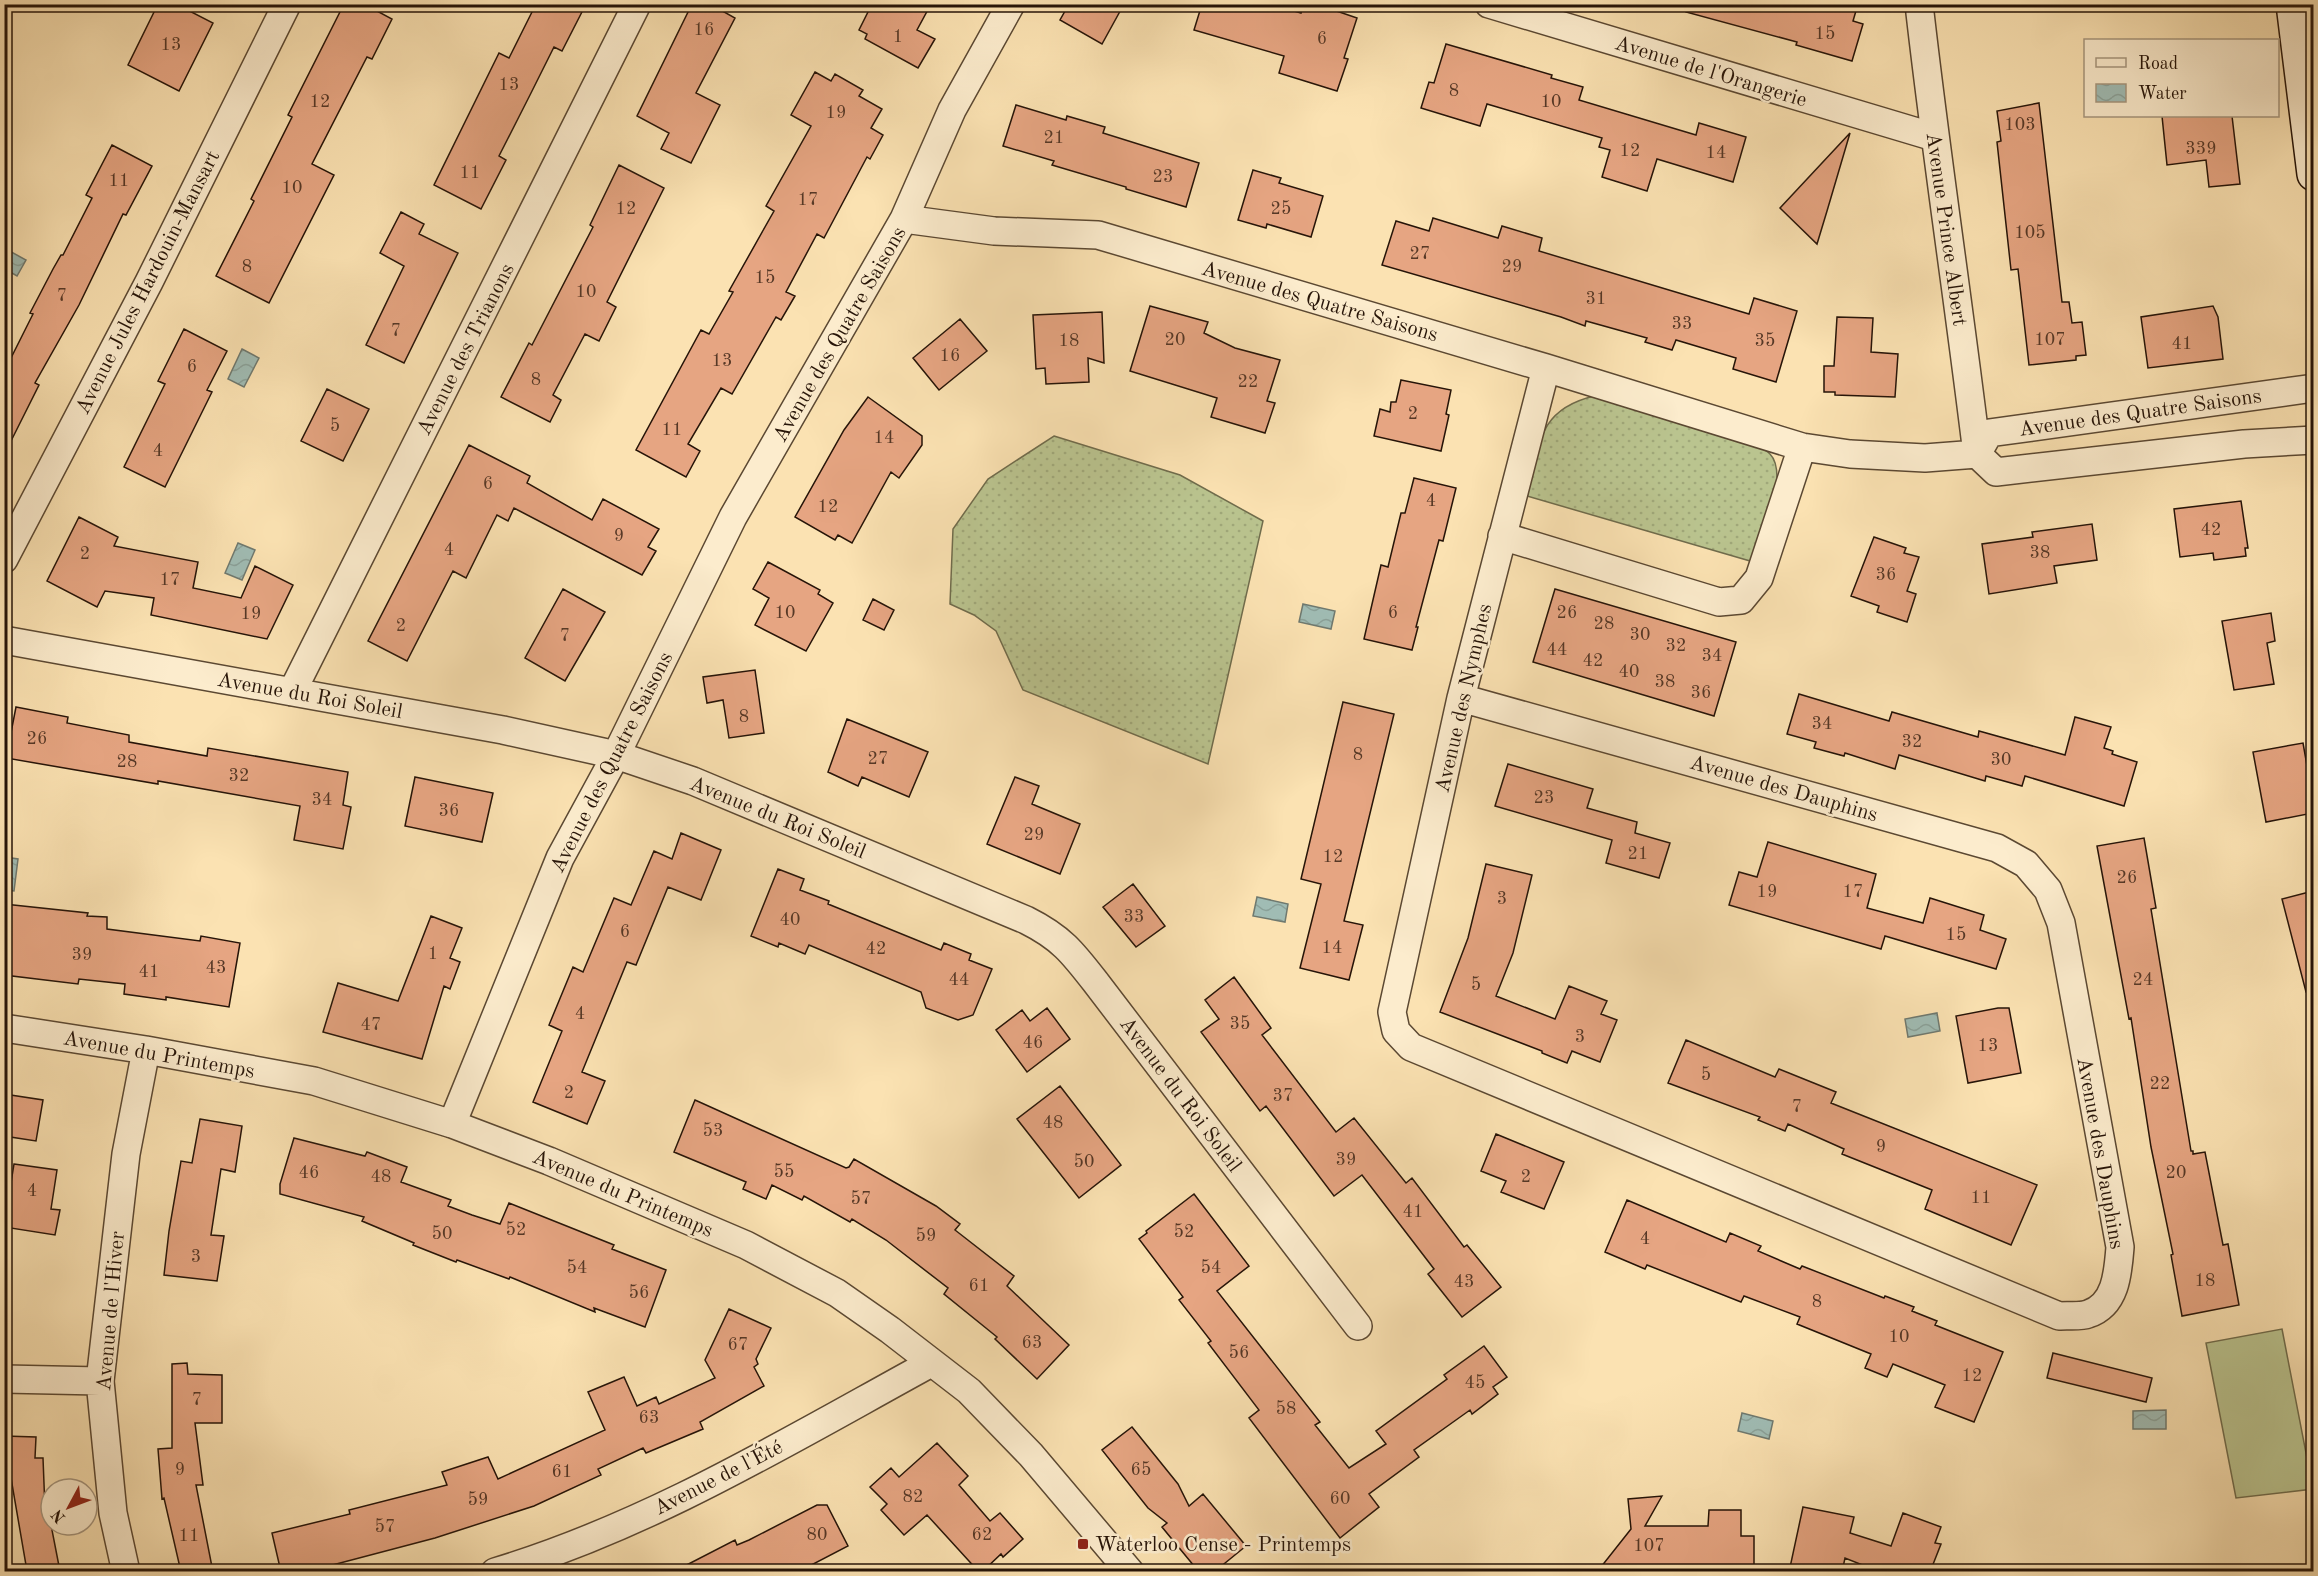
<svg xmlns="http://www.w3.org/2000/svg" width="2318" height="1576" font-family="'Old Standard TT',serif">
<defs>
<pattern id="grass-dots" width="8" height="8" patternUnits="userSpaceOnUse" patternTransform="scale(1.5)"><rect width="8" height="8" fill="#bac48f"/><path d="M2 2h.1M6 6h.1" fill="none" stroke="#a0a87a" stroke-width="1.8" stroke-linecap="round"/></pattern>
<pattern id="water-waves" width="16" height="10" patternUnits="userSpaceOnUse" patternTransform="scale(1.5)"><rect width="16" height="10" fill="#a0bcb4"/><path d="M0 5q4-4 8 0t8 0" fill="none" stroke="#8aa199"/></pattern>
</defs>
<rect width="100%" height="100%" fill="#fbe2b2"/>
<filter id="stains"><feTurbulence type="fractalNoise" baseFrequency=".00333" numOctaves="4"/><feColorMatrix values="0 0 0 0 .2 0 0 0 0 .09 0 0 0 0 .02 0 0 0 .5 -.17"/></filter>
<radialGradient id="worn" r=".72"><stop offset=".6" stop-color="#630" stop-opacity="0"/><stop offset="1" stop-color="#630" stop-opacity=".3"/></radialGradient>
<path fill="url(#grass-dots)" stroke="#706c4c" stroke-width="1.5" d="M1594,396L1750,441C1756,445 1765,449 1770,454C1789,473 1764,540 1757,563L1527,496C1539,447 1536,410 1594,396Z
M1054,436L1180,475L1263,521L1208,764L1023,690L996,631L974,615L950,604L953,529L988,479Z"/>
<path fill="#bac48f" stroke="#706c4c" stroke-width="1.5" d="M2282,1329L2313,1489L2236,1498L2206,1343Z"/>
<path fill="url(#water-waves)" stroke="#6f796f" stroke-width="1.5" d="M4,248L26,260L17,276L5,269Z
M242,349L259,358L244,387L228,379Z
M238,543L255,550L242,580L225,573Z
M1303,604L1335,611L1331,629L1299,622Z
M5,857L18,859L14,891L5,890Z
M1257,897L1288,904L1285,922L1253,916Z
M1937,1013L1940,1031L1908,1037L1905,1019Z
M2166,1410V1429H2133V1411Z
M1742,1413L1773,1421L1769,1439L1738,1431Z"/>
<path fill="#e6a582" stroke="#261408" stroke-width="1.5" d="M158,4H176L213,23L179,91L128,65Z
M344,4H364L392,19L372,59L367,57L312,164L334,175L269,303L216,276L254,201L251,199L292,117L288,115Z
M536,4H586L562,51L554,47L530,95L499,156L506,160L481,209L434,185L499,53L509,58Z
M692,4H710L735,18L696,93L720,105L691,163L661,149L669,133L637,116Z
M872,4H931L917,30L935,39L918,68L865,39L867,34L859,30Z
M1069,4H1124L1102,44L1060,20Z
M1202,4H1271L1301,13L1304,4H1316L1357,18L1344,58L1348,59L1337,91L1279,73L1284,56L1194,30Z
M1687,4H1858L1853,21L1863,24L1852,61L1796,45L1797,42L1686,12Z
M1446,44L1552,75L1551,78L1583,87L1579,100L1696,135L1699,123L1746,137L1733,182L1657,159L1647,191L1602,177L1610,150L1599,147L1602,138L1487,104L1480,126L1421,108L1429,82L1434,83Z
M815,72L831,81L835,74L863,90L859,96L882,109L871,128L883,135L870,159L867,157L824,238L817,234L786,292L795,296L781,320L776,317L732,394L721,388L688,444L700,451L686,477L636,450L701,330L709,334L733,292L729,291L774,211L766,206L811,126L791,115Z
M2039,103L2062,302H2069L2072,323L2082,322L2086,355L2076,356V360L2029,365L2018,269L2011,270L1997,142L2001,141L1997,111Z
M1016,105L1066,120L1067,116L1105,127L1103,133L1199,163L1186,207L1126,189V187L1052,165L1054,161L1003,146Z
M2162,116H2232L2240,184L2209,187L2206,160L2167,165Z
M1850,133L1827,211L1817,244L1780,208Z
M112,145L152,166L126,215L123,214L79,305L35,383L39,385L4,455V372L33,314L30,313L53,269L61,255H63L92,198L86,195Z
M619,165L664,188L607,302L616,307L599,341L585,334L553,395L561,400L550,422L501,397L529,343L532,345L593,227L590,225Z
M1253,170L1281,178L1279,183L1323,196L1311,237L1267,224L1266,228L1238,220Z
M401,212L424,224L419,234L458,253L404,363L366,345L404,266L380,253Z
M1433,218L1498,238L1502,226L1542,238L1539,251L1749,314L1754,298L1797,311L1776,382L1733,369L1736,358L1676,340L1672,350L1645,342L1647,338L1586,321L1585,326L1561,317L1382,265L1396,221L1429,231Z
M1150,306L1208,322L1204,333L1235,348L1280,360L1267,401L1275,403L1265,433L1211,417L1217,398L1130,371Z
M2213,306L2218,317L2223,359L2148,368L2141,317Z
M1102,312L1104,363L1088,358L1089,382L1046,384L1045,368L1036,369L1033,315Z
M1837,317L1873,318L1871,352L1898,354L1895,397L1835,395V392H1824V366H1834Z
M960,319L987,351L939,390L913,358Z
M184,329L227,351L207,390L212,392L165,487L124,467L165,384L158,381Z
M1401,380L1451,390L1446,414L1449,415L1441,451L1374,436L1380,409L1390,412L1391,402H1396Z
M327,389L369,409L343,461L301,441Z
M868,397L922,436V445L899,478L891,472L852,543L838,535L835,540L795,517L844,430Z
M469,445L530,476L527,483L592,520L603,499L659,529L648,547L656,551L642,575L514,508L508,521L497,515L466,578L453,571L407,661L368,641Z
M1414,478L1456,488L1443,541L1439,540L1416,627H1418L1412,650L1364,639L1381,565L1388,567L1401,513H1405Z
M2241,501L2248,548H2245L2246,556L2214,560L2213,553L2180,557L2174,509Z
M79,517L118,537L114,546L198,562L193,588L241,598L255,566L293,585L267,639L151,615L154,598L105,591L97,607L47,581Z
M2092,524L2097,560L2054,566L2057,583L1989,594L1982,544L2033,537L2032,532Z
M1874,537L1906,548L1904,553L1919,557L1907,591L1916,594L1907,622L1877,612L1879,606L1851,596Z
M768,562L820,590L818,594L833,603L806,651L755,625L769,598L753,589Z
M563,589L605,612L565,681L525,658Z
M1555,589L1736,642L1714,716L1533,662Z
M873,599L894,610L884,630L863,620Z
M2271,613L2275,641L2267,643L2274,684L2234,690L2222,621Z
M755,670L764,733L729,738L723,700L707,703L703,677Z
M1799,694L1889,721L1892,712L1978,737L1979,731L2065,755L2075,717L2111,727L2104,748L2113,751L2112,754L2137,762L2124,806L2025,776L2022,786L1986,776L1985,781L1899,755L1895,769L1845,753L1844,756L1814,748L1816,742L1787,734Z
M1343,702L1394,714L1344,921L1363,925L1349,980L1300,968L1321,884L1301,879Z
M16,707L68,717L67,723L129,735V742L207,756L208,748L348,772L343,805L351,807L343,849L294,840L300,806L158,781V784L6,758Z
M847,719L928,752L909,797L862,777L858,786L828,772Z
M2303,743L2313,800V813L2266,822L2253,752Z
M1508,764L1593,789L1587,808L1637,822L1635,833L1670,843L1659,878L1606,863L1612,840L1495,806Z
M415,777L493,793L482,842L405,826Z
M1015,777L1039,786L1032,804L1080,824L1060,874L987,844Z
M681,833L721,850L701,900L668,887L636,965L627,962L582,1072L605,1081L587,1124L533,1102L562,1031L549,1025L573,967L583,972L614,898L631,905L654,851L672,859Z
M2144,838L2156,908L2151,909L2191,1151H2193V1154L2205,1152L2223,1245L2228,1244L2239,1305L2182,1316L2171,1255L2173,1254L2151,1147L2131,1018L2129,1019L2097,846Z
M1768,842L1876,874L1867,908L1923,923L1930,898L1984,915L1980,930L2006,939L1996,969L1885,936L1881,949L1729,905L1739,872L1757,877Z
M1486,864L1532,875L1513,953L1496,996L1555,1019L1569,986L1607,1001L1601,1014L1617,1020L1600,1062L1572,1051L1567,1063L1542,1053V1051L1440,1012L1468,938Z
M778,869L804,879L800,890L829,901L828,904L941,950L944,943L971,954L969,960L992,969L973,1015L958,1020L926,1008L921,992L809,945L805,954L779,943L778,947L751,936Z
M1133,884L1165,926L1136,947L1103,907Z
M2313,891V991L2306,992L2282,899Z
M4,904L88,913L87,916L107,917V929L200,941L201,936L240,943L229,1007L166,997V1000L124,994L125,984L79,979L78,984L4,975Z
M431,916L462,928L450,958L460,962L450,989L444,986L422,1059L323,1032L338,983L398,1001Z
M1234,977L1271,1028L1262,1035L1336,1132L1354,1118L1406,1183L1412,1178L1464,1247L1467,1245L1501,1287L1462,1317L1428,1274L1434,1269L1362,1175L1334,1196L1266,1106L1260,1111L1201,1032L1219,1019L1205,1000Z
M1047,1008L1070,1039L1027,1072L996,1030L1022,1010L1030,1021Z
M1998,1008H2009L2021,1073L1968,1083L1956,1016Z
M1686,1040L1775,1077L1779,1069L1836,1092L1831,1103L2037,1185L2011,1245L1925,1209L1932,1190L1842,1154L1844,1149L1788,1124L1785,1131L1758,1120L1760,1117L1668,1083Z
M1060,1086L1121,1165L1079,1198L1017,1119Z
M4,1094L43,1100L36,1141L4,1136Z
M695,1100L846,1168L849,1167L854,1159L936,1206L960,1224L955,1230L1014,1276L1007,1286L1069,1345L1037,1379L995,1339L997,1337L944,1294L948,1288L886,1240L852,1219L850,1222L804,1196L802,1200L772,1185L766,1199L743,1189L746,1182L674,1152Z
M200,1119L242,1126L235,1172L221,1169L211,1235L224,1236L217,1281L164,1275L169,1231L181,1161L192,1163Z
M1496,1134L1564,1162L1544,1209L1501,1192L1506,1181L1481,1171Z
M294,1138L365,1156L367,1152L407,1167L401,1182L451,1200L448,1206L472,1215L500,1224L509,1203L614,1245L612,1249L666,1270L645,1327L594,1308L595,1312L510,1277L509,1279L457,1260L456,1262L413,1245L414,1243L362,1221L364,1217L280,1194V1184Z
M14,1164L57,1170L51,1209L60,1210L55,1235L4,1227Z
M1194,1194L1249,1266L1217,1291L1320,1422L1315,1425L1349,1468L1386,1444L1376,1431L1447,1379L1444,1375L1484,1346L1507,1377L1493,1387L1498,1394L1472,1414L1470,1410L1414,1450L1419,1457L1369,1494L1379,1507L1340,1538L1249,1418L1259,1410L1208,1343L1211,1341L1179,1300L1183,1297L1139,1239L1147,1233L1146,1231Z
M1627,1200L1726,1242L1730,1233L1761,1246L1758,1251L1800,1269L1802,1266L1884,1298L1885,1296L1914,1307L1912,1311L1937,1321L1935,1325L2003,1352L1974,1422L1935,1407L1945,1385L1893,1364L1887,1377L1865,1368L1871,1354L1797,1324L1800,1317L1744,1296L1741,1302L1647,1265L1645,1269L1605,1252Z
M729,1309L771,1328L756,1359L758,1364L754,1367L764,1386L700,1422L703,1429L646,1453L643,1448L598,1469L601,1475L534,1506L435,1538L306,1572H281L272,1533L350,1514L349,1510L447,1485L442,1472L488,1457L498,1479L605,1430L588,1392L624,1377L637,1406L656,1397L659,1404L715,1378L705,1360Z
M2053,1353L2152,1378L2146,1402L2047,1378Z
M187,1363L188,1374L222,1375V1423H195L203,1485H196L213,1572H181L164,1498L162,1499L158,1449L172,1448V1364Z
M1132,1427L1178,1484L1189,1506L1203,1494L1246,1546L1214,1572H1199L1162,1527L1167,1523L1148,1508L1102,1450Z
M4,1436L36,1437L35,1458H43L45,1509L51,1508V1525L59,1566L27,1571L11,1478H4Z
M937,1443L968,1476L959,1485L990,1521L1000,1513L1023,1539L1003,1557L1001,1554L982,1572H979L927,1515L904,1535L881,1510L887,1504L870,1487L891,1468L899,1477Z
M1662,1496L1645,1526H1708L1709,1510H1741V1536H1754V1572H1597L1631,1529L1628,1499Z
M817,1505H827L848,1546L798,1572H673L735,1540L737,1545L749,1540Z
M1803,1507L1854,1517L1850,1533L1891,1546L1903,1513L1941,1527L1935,1543L1941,1544L1930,1572H1880L1845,1558L1842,1572H1789Z"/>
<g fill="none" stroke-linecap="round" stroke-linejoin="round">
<g stroke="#5b4832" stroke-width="30">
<path id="minor" d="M1489,4L1934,137
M1919,4C1936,155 1959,304 1977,454
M904,219L994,231L1098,235L1546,368L1802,447L1850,454L1925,458L1977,454L1996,472L2244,444L2314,440
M1977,454L1989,433L2314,388
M1502,536L1719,602L1741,600L1759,578L1802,447
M4,559L149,282L287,4
M4,640L503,730L616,755L693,781L1026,920C1062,938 1073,953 1097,984L1358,1326
M292,692L637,4
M1461,698L1997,848L2026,864L2048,890L2061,923L2120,1247C2118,1273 2116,1305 2088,1314C2080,1317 2068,1315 2059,1316L1411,1047L1396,1031L1392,1012L1461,698L1546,368
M4,1028L146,1050L314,1081L452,1124L549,1161L746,1245L837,1293L890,1330L969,1391L1031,1455L1130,1572
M452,1124L560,858L616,755L733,517L904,219L952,110L1011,4
M4,1379L100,1381
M126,1572L113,1513L100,1381L126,1154L146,1050
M495,1572C651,1525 790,1440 931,1363"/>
</g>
<g stroke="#261408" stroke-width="36">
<path id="secondary" d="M2293,4L2314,174"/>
</g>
<use href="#minor" stroke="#fceccd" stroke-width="27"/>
<use href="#secondary" stroke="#fceccd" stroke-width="33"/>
</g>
<rect fill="#8f2418" stroke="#fceccd" stroke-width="2" x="1077" y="1538" width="12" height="12" rx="3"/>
<g text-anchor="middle" stroke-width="5" stroke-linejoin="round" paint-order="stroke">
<g font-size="18" fill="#563826">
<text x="704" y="35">16</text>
<text x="1825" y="39">15</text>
<text x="898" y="42">1</text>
<text x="1322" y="44">6</text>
<text x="171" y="50">13</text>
<text x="509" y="90">13</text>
<text x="1454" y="96">8</text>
<text x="320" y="107">12</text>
<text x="1551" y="107">10</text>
<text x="836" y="118">19</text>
<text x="2020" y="130">103</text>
<text x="1054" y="143">21</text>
<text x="2201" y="154">339</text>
<text x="1630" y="156">12</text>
<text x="1716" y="158">14</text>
<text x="470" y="178">11</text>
<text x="1163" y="182">23</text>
<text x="119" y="186">11</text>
<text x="292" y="193">10</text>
<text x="808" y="205">17</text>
<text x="626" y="214">12</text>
<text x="1281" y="214">25</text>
<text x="2030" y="238">105</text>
<text x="1420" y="259">27</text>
<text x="247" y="272">8</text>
<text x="1512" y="272">29</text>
<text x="765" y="283">15</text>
<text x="586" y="297">10</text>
<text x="62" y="301">7</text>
<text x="1596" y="304">31</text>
<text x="1682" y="329">33</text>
<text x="396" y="336">7</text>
<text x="1175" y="345">20</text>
<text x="2050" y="345">107</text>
<text x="1069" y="346">18</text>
<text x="1765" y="346">35</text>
<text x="2182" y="349">41</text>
<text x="950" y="361">16</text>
<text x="722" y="366">13</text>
<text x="192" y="372">6</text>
<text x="536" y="385">8</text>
<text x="1248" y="387">22</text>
<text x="1413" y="419">2</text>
<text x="335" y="431">5</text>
<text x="672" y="435">11</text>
<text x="884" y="443">14</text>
<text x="158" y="456">4</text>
<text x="488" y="489">6</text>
<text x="1431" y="506">4</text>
<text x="828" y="512">12</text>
<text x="2211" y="535">42</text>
<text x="619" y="541">9</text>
<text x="449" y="555">4</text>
<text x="2040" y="558">38</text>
<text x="85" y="559">2</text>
<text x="1886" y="580">36</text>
<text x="170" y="585">17</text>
<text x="785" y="618">10</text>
<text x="1393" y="618">6</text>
<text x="1567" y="618">26</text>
<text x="251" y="619">19</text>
<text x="1604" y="629">28</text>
<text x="401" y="631">2</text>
<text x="1640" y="640">30</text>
<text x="565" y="641">7</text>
<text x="1676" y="651">32</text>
<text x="1557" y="655">44</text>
<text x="1712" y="661">34</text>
<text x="1593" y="666">42</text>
<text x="1629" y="677">40</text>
<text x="1665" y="687">38</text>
<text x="1701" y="698">36</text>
<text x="744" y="722">8</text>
<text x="1822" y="729">34</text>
<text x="37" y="744">26</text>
<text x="1912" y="747">32</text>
<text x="1358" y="760">8</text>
<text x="878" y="764">27</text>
<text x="2001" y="765">30</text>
<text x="127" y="767">28</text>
<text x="239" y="781">32</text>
<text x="1544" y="803">23</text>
<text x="322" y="805">34</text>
<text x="449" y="816">36</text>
<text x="1034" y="840">29</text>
<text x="1638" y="859">21</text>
<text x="1333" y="862">12</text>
<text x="2127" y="883">26</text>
<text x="1767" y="897">19</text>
<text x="1853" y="897">17</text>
<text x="1502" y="904">3</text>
<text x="1134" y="922">33</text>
<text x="790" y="925">40</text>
<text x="625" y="937">6</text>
<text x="1956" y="940">15</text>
<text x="1332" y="953">14</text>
<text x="876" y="954">42</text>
<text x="433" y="959">1</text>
<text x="82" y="960">39</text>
<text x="216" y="973">43</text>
<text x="149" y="977">41</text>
<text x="959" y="985">44</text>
<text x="2143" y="985">24</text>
<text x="1476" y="990">5</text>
<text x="580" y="1019">4</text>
<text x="1240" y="1029">35</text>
<text x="371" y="1030">47</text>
<text x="1580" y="1042">3</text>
<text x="1033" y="1048">46</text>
<text x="1988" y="1051">13</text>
<text x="1706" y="1080">5</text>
<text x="2160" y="1089">22</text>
<text x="569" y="1098">2</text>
<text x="1283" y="1101">37</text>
<text x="1797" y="1112">7</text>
<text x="1053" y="1128">48</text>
<text x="713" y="1136">53</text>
<text x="1881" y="1152">9</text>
<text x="1346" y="1165">39</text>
<text x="1084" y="1167">50</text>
<text x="784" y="1177">55</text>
<text x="309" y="1178">46</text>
<text x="2176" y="1178">20</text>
<text x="381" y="1182">48</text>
<text x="1526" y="1182">2</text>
<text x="32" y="1196">4</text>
<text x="1981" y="1203">11</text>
<text x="861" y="1204">57</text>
<text x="1413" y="1217">41</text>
<text x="516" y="1235">52</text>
<text x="1184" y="1237">52</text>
<text x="442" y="1239">50</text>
<text x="926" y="1241">59</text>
<text x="1645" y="1244">4</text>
<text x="196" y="1262">3</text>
<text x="577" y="1273">54</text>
<text x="1211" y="1273">54</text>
<text x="2205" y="1286">18</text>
<text x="1464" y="1287">43</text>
<text x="979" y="1291">61</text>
<text x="639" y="1298">56</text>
<text x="1817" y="1307">8</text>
<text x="1899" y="1342">10</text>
<text x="1032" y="1348">63</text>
<text x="738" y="1350">67</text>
<text x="1239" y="1358">56</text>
<text x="1972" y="1381">12</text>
<text x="1475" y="1388">45</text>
<text x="197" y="1405">7</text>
<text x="1286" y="1414">58</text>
<text x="649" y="1423">63</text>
<text x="180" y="1475">9</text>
<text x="1141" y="1475">65</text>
<text x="562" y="1477">61</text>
<text x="913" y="1502">82</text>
<text x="1340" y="1504">60</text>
<text x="478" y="1505">59</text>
<text x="385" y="1532">57</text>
<text x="817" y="1540">80</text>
<text x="982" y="1540">62</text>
<text x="189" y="1541">11</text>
<text x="1649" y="1551">107</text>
</g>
<g font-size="21" fill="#261408" stroke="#fceccd">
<text transform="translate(1711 71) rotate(17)" y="7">Avenue de l'Orangerie</text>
<text transform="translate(1947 229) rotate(82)" y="7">Avenue Prince Albert</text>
<text transform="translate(147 282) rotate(-63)" y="7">Avenue Jules Hardouin-Mansart</text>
<text transform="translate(1320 301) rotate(16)" y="7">Avenue des Quatre Saisons</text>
<text transform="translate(839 334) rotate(-60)" y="7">Avenue des Quatre Saisons</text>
<text transform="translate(465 349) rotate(-63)" y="7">Avenue des Trianons</text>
<text transform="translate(2140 412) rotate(-8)" y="7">Avenue des Quatre Saisons</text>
<text transform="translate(310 695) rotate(10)" y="7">Avenue du Roi Soleil</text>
<text transform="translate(1463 698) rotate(-77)" y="7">Avenue des Nymphes</text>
<text transform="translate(611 762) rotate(-63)" y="7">Avenue des Quatre Saisons</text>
<text transform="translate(1784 788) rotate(16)" y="7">Avenue des Dauphins</text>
<text transform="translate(778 817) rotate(22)" y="7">Avenue du Roi Soleil</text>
<text transform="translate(159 1054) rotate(10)" y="7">Avenue du Printemps</text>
<text transform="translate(1181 1094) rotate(53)" y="7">Avenue du Roi Soleil</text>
<text transform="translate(2101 1153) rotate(80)" y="7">Avenue des Dauphins</text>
<text transform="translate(623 1193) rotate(23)" y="7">Avenue du Printemps</text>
<text transform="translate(110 1311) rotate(-85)" y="7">Avenue de l'Hiver</text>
<text transform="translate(718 1477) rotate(-27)" y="7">Avenue de l'Été</text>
</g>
<g font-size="21" fill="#261408" stroke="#fceccd" text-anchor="start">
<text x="1095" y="1551">Waterloo Cense - Printemps</text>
</g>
</g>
<rect width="2318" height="1576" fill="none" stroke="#fbe2b2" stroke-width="24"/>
<rect x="6" y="6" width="2306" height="1564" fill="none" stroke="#261408" stroke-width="3"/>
<rect x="12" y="12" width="2294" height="1552" fill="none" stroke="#261408" stroke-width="1.5"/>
<rect x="2084" y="39" width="195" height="78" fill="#fceccd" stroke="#a6967e" stroke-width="1.5"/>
<rect x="2096" y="58" width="30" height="9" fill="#fceccd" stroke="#a6967e" stroke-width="1.5"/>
<text x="2138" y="69" font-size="18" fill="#261408">Road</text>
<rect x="2096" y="84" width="30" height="18" fill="url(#water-waves)" stroke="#a6967e" stroke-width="1.5"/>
<text x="2138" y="99" font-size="18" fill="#261408">Water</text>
<g transform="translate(69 1507) rotate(229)"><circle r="28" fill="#fceccd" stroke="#a6967e" stroke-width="1.5"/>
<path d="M0-4.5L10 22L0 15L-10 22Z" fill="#8f2418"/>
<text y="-9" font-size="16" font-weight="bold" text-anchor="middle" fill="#261408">N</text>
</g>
<rect width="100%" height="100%" filter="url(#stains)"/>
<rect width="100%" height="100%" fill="url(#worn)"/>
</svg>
